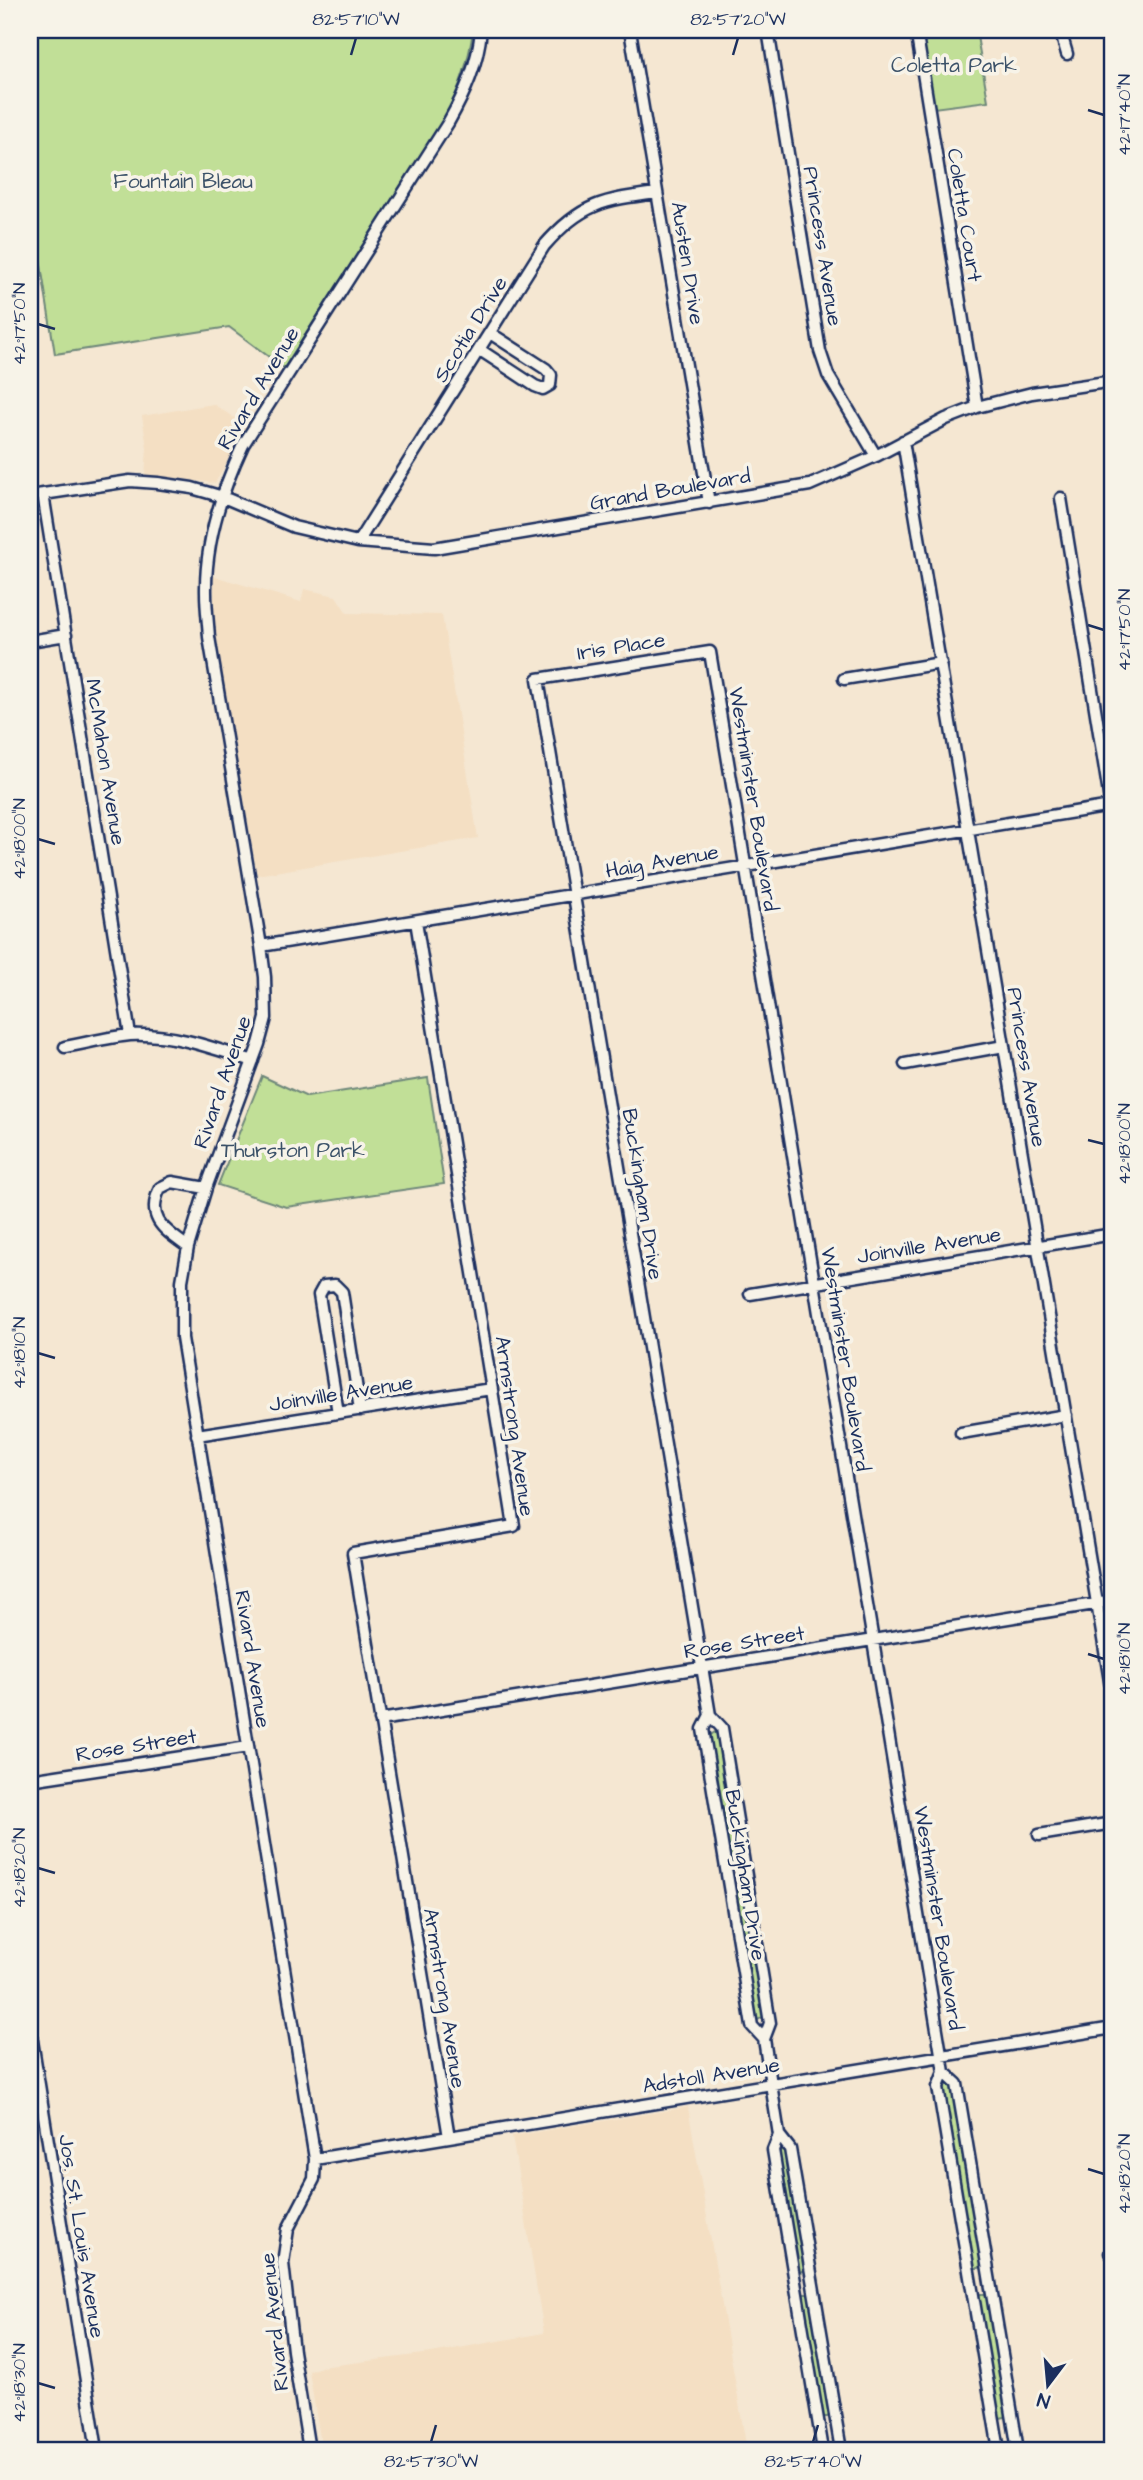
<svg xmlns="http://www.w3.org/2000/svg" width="1143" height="2480" font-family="'Architects Daughter',sans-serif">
<rect width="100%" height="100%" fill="#f5e7d2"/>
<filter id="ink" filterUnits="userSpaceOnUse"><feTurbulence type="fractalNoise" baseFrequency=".0143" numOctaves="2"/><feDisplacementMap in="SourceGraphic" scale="14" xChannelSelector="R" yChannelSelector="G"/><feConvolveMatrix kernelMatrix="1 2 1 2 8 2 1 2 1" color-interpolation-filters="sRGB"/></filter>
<g filter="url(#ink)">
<path fill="#f4dfc3" d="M213,404L247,426L215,483L145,475L147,448L142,416Z
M214,576L301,602L304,589L336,596L347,613L442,615L478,838L257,875L218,653L214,622Z
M688,2107L747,2450H322L309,2371L321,2367L431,2353L544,2333L512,2136Z"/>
<path fill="#c1df97" stroke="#6e877a" stroke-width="2" d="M30,30H473C469,62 460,88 445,117L284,368L229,327L55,354L30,196Z
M921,30H976L988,101L934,108Z
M262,1076L307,1097L428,1078L444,1184L286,1207L218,1185Z
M715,1732L718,1736L739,1861L733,1865L729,1861L709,1736Z
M741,1888L744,1892L764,2016L758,2020L755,2016L735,1892Z
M945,2085H951L954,2088L982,2264L979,2268H975L972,2265L943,2089Z
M783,2149L787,2153L806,2269L800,2273L797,2269L777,2153Z
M804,2294H808L811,2298L830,2413L828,2417H824L821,2414L802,2297Z
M980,2294H985L989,2297L1007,2414L1005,2417L1000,2418L997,2414L978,2298Z"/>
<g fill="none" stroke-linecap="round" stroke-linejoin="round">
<g stroke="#1b2f5e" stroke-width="15">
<path id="minor" d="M630,30L709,503
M768,30L820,351L828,375L876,456
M916,30L977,407
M1060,30L1067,54
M480,350L535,386L543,389L550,385L551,375L546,369L490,333
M903,441L1113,1699
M43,494L130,1035
M30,496L130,481L158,483L192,488L223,497L294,527L358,542L434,548L810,485L876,456L946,419L977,407L1032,393L1113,381
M1061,498L1113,819
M358,542L544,246C581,203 604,200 657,193
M30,641L66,635
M844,679L941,663
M416,921L514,1526L353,1553L449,2137
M261,946L1111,806
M65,1047C87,1043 109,1037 130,1035C173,1033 214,1048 253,1061
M905,1064L1004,1046
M188,1247C165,1230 145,1219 160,1188L172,1182L206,1188
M750,1294L1113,1234
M338,1413L319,1295L324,1286L335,1285L342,1292L360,1410
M961,1433L1066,1415
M197,1435L491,1389
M710,1715L703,1729L752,2026L764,2039
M380,1720L1113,1601
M30,1780L248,1747
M1039,1835L1113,1823
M30,2028L97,2450
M944,2072L957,2084L1018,2450
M779,2135L773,2150L823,2450
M315,2159L1113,2028
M1110,2253H1113
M309,2450L293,2351L283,2263L288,2229L314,2179L315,2159L182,1338V1281L188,1247L206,1188L259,1044L266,1018L265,977L261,946L209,637C208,622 206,607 206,593C205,542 222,490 243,445L448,123C465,93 478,64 481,30
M841,2450L790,2149L779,2135L764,2039L770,2023L722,1728L710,1715L538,679L710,652L944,2072L938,2087L999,2450"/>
</g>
<use href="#minor" stroke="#f7f3e8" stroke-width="10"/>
</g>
</g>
<path fill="none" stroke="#1b2f5e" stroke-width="2.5" d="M351,55L356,38M733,55L738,38M1088,110L1104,115M38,324L55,329M1088,625L1104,630M38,839L55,844M1088,1140L1104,1144M38,1353L55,1358M1088,1654L1104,1659M38,1868L55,1873M1088,2169L1104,2174M38,2383L55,2388M431,2442L436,2425M813,2442L818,2425"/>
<g text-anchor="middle" stroke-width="7" stroke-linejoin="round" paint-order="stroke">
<g font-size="21" fill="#3c5269" stroke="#f7f3e8">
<text x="954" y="72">Coletta Park</text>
<text x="183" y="188">Fountain Bleau</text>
<text x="293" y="1157">Thurston Park</text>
</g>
<g font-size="21" fill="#1b2f5e" stroke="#f7f3e8">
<text transform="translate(965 215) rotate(81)" y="7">Coletta Court</text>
<text transform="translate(823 246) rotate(81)" y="7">Princess Avenue</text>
<text transform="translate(688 263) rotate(81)" y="7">Austen Drive</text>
<text transform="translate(470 329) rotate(-58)" y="7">Scotia Drive</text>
<text transform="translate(258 388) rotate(-59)" y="7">Rivard Avenue</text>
<text transform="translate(670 489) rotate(-10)" y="7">Grand Boulevard</text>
<text transform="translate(621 646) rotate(-9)" y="7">Iris Place</text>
<text transform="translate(106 762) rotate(81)" y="7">McMahon Avenue</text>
<text transform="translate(754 799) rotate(81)" y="7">Westminster Boulevard</text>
<text transform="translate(662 861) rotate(-10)" y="7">Haig Avenue</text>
<text transform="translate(1027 1067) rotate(81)" y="7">Princess Avenue</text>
<text transform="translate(222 1082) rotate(-71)" y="7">Rivard Avenue</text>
<text transform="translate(643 1194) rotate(81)" y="7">Buckingham Drive</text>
<text transform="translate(929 1245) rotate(-9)" y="7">Joinville Avenue</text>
<text transform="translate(846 1359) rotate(81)" y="7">Westminster Boulevard</text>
<text transform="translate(341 1393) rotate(-9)" y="7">Joinville Avenue</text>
<text transform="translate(515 1426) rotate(82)" y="7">Armstrong Avenue</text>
<text transform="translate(744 1642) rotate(-9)" y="7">Rose Street</text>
<text transform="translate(253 1659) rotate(81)" y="7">Rivard Avenue</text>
<text transform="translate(136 1745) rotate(-9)" y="7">Rose Street</text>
<text transform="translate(746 1875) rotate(81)" y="7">Buckingham Drive</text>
<text transform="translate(939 1918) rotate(81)" y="7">Westminster Boulevard</text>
<text transform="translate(445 1998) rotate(81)" y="7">Armstrong Avenue</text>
<text transform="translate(711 2075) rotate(-9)" y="7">Adstoll Avenue</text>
<text transform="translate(82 2236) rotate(81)" y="7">Jos. St. Louis Avenue</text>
<text transform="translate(274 2322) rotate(-96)" y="7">Rivard Avenue</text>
</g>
</g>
<rect width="1143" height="2480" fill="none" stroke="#f7f3e8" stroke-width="77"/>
<g transform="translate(1048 2385) rotate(196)" stroke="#f7f3e8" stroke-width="5" paint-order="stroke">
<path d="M0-5L12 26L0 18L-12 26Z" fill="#1b2f5e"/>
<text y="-10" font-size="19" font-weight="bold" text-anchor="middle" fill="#1b2f5e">N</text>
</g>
<rect x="38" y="38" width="1066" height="2404" fill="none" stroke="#1b2f5e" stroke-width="2.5"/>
<g font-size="18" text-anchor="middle" fill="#1b2f5e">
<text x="356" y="25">82°57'10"W</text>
<text x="738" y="25">82°57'20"W</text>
<text transform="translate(1124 115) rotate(-90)" y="6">42°17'40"N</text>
<text transform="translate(19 324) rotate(-90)" y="6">42°17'50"N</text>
<text transform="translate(1124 630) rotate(-90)" y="6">42°17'50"N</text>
<text transform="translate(19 839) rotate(-90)" y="6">42°18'00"N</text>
<text transform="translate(1124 1144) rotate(-90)" y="6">42°18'00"N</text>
<text transform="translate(19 1353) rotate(-90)" y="6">42°18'10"N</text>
<text transform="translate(1124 1659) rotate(-90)" y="6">42°18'10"N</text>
<text transform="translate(19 1868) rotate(-90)" y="6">42°18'20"N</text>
<text transform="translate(1124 2174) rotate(-90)" y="6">42°18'20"N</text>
<text transform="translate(19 2383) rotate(-90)" y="6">42°18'30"N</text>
<text x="431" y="2467">82°57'30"W</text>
<text x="813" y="2467">82°57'40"W</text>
</g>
</svg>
